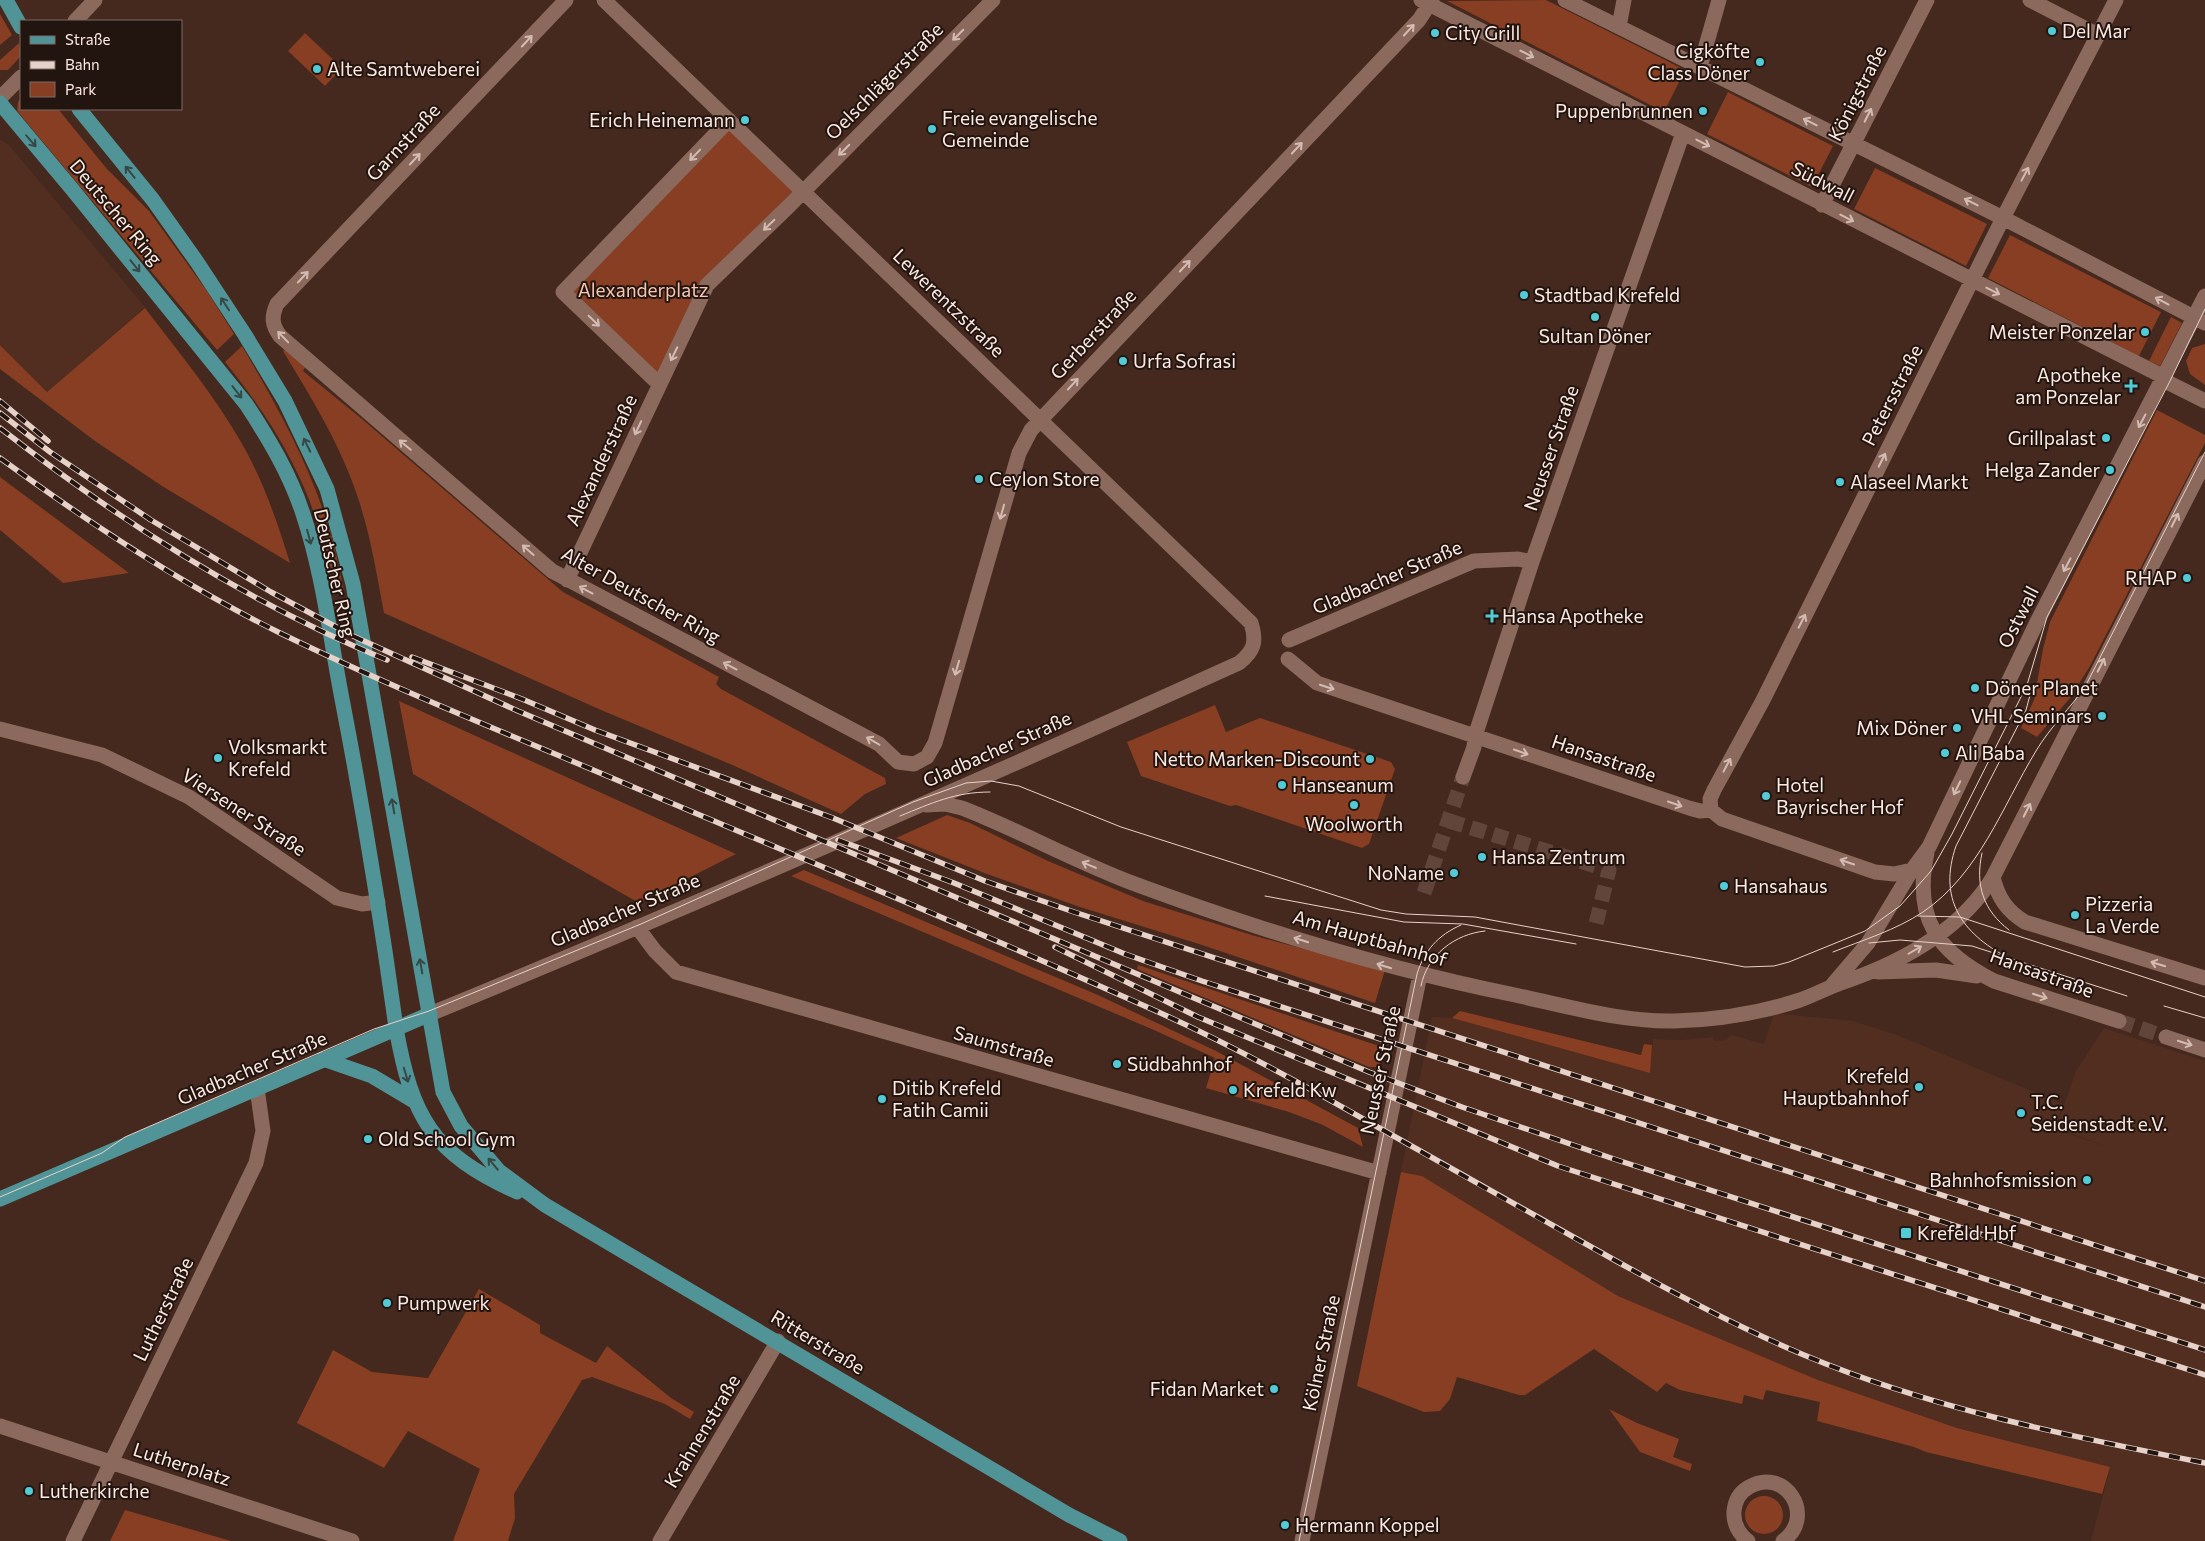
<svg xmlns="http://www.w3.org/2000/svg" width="2205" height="1541" font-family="Commissioner,sans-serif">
<rect width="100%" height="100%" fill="#45281e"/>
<path fill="#522e21" d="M0,140L8,144L145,307L47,392L0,344Z
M1774,1013L1853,1021L1897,1035L2063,1104L2055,1129L2115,1150L2056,1128L2076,1071L2104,1028L2205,1061V1541H2091L2110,1468L1957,1428L1818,1380L1618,1296L1422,1176L1401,1172L1432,1017L1452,1018L1649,1072L1653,1039L1682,1040L1713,1037L1714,1041L1726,1040L1731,1035L1764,1044Z"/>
<path fill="#873e22" d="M1546,0L1685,70L1664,112L1447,1Z
M0,14L12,35L0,45Z
M305,33L342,68L325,86L288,51Z
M19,43L21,56L8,70H0V60Z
M1728,92L1833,146L1812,187L1707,134Z
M21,98V109H58L107,169L149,211L207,291L234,334L217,350L22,117L17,111L18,102Z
M727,125L797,193L705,285L659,381L566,291Z
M1875,168L1987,224L1966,266L1854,209Z
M2010,235L2161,312L2139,356L1988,278Z
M145,308C178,351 214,395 241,442C263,480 277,521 290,563L162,486L95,441L0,369V345L47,392Z
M2171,317L2182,323L2160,366L2149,361Z
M2205,344V385L2190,374L2186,361L2192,348Z
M242,346C273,399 303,452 323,510C333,536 338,564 344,591L335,586C326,558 320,530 310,502C290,450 260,405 225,362Z
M286,347L307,364L303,371L362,419L563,592L719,677L716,684L721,689L885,778L886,784L865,794L841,814L730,764L601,710L384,613C377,576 371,538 359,501C342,447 312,399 283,351Z
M2157,410L2205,435V443L2090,666L2070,698L2037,737L2021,728L2034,700L2043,649L2050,622Z
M0,477L129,573L63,583L0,530Z
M399,701L736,854L639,903L413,774Z
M1215,705L1226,732L1260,718L1391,762L1395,769L1369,844L1362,848L1236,805L1230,806L1141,776L1127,742Z
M947,815L970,823L1048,861L1143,901L1255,936L1385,970L1375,1003L1199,944L1080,907L987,874L896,838Z
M804,870L1098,995L1216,1051L1358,1128L1363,1147L1323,1125L1289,1112L1206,1088L1215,1058L1154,1030L791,876Z
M1138,965L1382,1047L1379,1067H1369L1137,969Z
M1460,1011L1641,1055L1644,1044L1652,1045L1650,1073L1452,1018Z
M1401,1172L1422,1176L1618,1296L1818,1380L1957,1428L2110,1467L2102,1494L1926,1452L1914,1447L1817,1421L1820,1402L1766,1390L1763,1400L1744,1395L1742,1404L1680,1390L1666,1383L1657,1392L1594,1349L1525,1395H1519L1457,1377L1450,1399L1440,1411L1424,1412L1357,1386Z
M479,1289L540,1325V1333L596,1363L607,1346L671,1398L694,1412L690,1419L665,1404L592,1377L582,1380L514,1494L515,1518L508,1541H453L480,1469L408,1431L384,1468L297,1423L333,1350L372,1372L428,1378Z
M1609,1409L1637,1423L1679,1439L1673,1457L1692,1464L1690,1471L1640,1452Z
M1745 1515a19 19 0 1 1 38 0a19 19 0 1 1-38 0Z
M125,1510L231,1541H110Z"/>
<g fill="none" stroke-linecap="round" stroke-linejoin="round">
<path stroke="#61453b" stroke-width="15" stroke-dasharray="15 8" stroke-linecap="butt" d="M1449,821L1609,870L1595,928
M1424,893L1463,777
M2119,1021L2166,1037"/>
<path stroke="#8b695d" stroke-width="15" d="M566,0L277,304C271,317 272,325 280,336L552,571L879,744L898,762L914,764L927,757L935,743L1019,453L1031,430L1419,20L1432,0
M1421,0L2164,377L2169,383L2205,401
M1565,0L2003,218L2205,323
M2030,0L2098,35
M75,21L95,0
M1619,27L1624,0
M1700,67L1719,0
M0,98L21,77
M1822,205L1927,0
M659,384L563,292L729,120
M567,580L707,285L790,205L993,0
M1289,640L1474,561L1518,559L1532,562
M1288,659L1317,683L1689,808L1700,811L1711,810L1722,819L1875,872L1894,874L1912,870
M0,729L102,755L189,797L337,898L362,904L378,902
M1463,777L1474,747L1475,736L1532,562L1683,133
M926,805L945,804L962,808C1021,831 1076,862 1135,884C1259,930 1386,969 1515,995C1567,1006 1620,1022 1674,1021C1716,1020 1760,1013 1800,1000C1814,995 1827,988 1841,983C1900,963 1960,932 1993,877L2205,462
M1711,810L1710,799L1714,790L1762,702L2003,218L2116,0
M1927,853C1913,918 1937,952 1994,981L2119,1021
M1993,877C1998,898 2007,911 2025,922L2205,978
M637,927L655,951L676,972L1379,1173
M1878,972L1936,970L1977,976
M1833,984L1868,943L1912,870L1929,847L2037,622L2205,296
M430,1014C702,902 972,784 1239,663C1254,651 1257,642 1251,623L604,0
M2166,1037L2205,1050
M0,1426L352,1541
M73,1541L256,1163L263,1131L257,1088
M660,1541L778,1341
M1302,1541L1420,975
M1748,1541C1739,1534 1733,1523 1734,1511C1735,1501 1740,1492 1749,1487C1785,1466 1817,1516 1783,1541"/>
<path stroke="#519497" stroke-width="15" d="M6,0L21,27
M0,103L72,189L246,404C269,439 290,474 303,514C323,574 330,637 342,699C363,808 381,918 396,1028C412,1117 431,1153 517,1192
M79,109L153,200L197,262L245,335L285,401L327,489L353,584L443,1092L461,1126L499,1171L545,1205L1069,1515L1120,1541
M323,1059L372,1076L414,1101
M0,1199L430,1014"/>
<path stroke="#e7d2ca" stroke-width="1" d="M900,816C932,803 955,792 990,792
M1982,853C1975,885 1983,910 2009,930
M1265,896L1404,922L1463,924L1576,944
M1918,916L1960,917L2205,997
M1869,943L1900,940L1972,946L2127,996
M1833,952C1863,940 1896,930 1923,912C1979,874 2002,807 2036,751C2050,727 2071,708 2086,685L2205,452
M2007,957C1961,933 1938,898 1956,846L2026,710L2033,684
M1421,986C1427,955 1455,934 1485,931
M2164,1006L2205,1018
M0,1197L102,1153L125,1137L374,1029L429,1011L641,924L913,802L966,783L991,781L1019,786L1121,827L1381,910L1406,914L1475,917L1745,967L1774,966L1789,962L1865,931L1900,906L1931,871L1952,834L2027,685L2047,617L2169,383L2205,309
M1299,1541L1417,974C1424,951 1438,935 1461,925"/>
<g stroke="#e7d2ca" stroke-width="5.5">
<path id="rail" d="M0,401L48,441
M0,413L50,452L151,520L271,592L353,636L518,711L941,891L1369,1072L1462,1107L1614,1159L2205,1350
M0,428C118,520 248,603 387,660
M0,458C89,523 181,584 280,633C386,685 496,729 605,775C789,853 974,929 1156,1011C1234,1046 1309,1088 1383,1130C1462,1175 1540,1219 1618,1262C1679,1296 1740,1328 1804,1355C1932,1409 2069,1436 2205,1463
M412,657L522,699L595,730L833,818L985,881L1074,912L2205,1281
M838,840L954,883L1125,954L1202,981L2205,1307
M1055,947L1198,1017L1558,1166L2205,1375"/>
</g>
<use href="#rail" stroke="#221510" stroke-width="4" stroke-dasharray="11" stroke-linecap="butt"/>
</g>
<defs><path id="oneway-shaft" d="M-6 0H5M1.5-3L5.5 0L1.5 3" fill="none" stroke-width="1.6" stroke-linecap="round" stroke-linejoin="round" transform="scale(1.25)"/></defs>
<g stroke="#d5bcb3">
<use href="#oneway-shaft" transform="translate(1409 30) rotate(-47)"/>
<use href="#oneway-shaft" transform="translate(958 35) rotate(135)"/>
<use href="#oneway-shaft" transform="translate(527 41) rotate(-47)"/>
<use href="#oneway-shaft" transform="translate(1527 54) rotate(27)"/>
<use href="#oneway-shaft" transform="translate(1868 115) rotate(-63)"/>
<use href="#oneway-shaft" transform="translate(1810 122) rotate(-153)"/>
<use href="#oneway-shaft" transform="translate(1703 143) rotate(27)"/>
<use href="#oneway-shaft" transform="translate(1297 148) rotate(-47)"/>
<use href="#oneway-shaft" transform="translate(844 150) rotate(135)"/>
<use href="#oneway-shaft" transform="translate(695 155) rotate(134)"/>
<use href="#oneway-shaft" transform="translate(415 159) rotate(-47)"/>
<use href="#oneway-shaft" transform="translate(2025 174) rotate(-62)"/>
<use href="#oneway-shaft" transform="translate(1971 202) rotate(-153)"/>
<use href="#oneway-shaft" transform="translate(1847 218) rotate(27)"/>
<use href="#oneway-shaft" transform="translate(769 225) rotate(136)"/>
<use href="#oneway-shaft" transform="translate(1185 266) rotate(-47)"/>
<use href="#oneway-shaft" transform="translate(303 277) rotate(-47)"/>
<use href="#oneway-shaft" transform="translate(1993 291) rotate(27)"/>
<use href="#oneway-shaft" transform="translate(2162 301) rotate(-152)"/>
<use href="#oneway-shaft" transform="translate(594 321) rotate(44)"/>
<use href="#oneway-shaft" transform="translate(283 337) rotate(-134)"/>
<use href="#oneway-shaft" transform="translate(674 354) rotate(116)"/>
<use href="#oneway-shaft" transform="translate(1073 384) rotate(-47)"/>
<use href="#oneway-shaft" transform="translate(2142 421) rotate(118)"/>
<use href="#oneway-shaft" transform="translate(638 428) rotate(115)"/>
<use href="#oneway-shaft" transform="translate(405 445) rotate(-140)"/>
<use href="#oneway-shaft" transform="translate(1882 460) rotate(-63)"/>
<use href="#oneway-shaft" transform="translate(1002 512) rotate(106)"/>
<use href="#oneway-shaft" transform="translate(2175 520) rotate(-63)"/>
<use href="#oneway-shaft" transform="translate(528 550) rotate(-139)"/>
<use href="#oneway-shaft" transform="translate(2067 565) rotate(118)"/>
<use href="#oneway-shaft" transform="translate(586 590) rotate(-152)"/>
<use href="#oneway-shaft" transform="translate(1802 621) rotate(-63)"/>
<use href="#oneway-shaft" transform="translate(2101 665) rotate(-63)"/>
<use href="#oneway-shaft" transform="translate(730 666) rotate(-152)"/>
<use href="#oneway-shaft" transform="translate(957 668) rotate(106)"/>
<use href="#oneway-shaft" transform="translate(1327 687) rotate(18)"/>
<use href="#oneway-shaft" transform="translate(873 741) rotate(-150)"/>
<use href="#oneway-shaft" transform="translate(1521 752) rotate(19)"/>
<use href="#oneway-shaft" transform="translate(1727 765) rotate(-62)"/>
<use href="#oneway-shaft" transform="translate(1957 788) rotate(116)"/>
<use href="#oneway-shaft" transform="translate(1675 804) rotate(19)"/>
<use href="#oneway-shaft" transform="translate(2027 810) rotate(-63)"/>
<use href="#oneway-shaft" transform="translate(1847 862) rotate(-161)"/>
<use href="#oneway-shaft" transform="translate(1089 865) rotate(-157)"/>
<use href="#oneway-shaft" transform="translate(1301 940) rotate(-162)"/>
<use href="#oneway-shaft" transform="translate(1915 950) rotate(-30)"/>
<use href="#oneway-shaft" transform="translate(2158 964) rotate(-163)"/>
<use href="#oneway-shaft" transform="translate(1384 966) rotate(-163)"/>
<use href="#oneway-shaft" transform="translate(2040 996) rotate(18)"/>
<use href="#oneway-shaft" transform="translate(2185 1043) rotate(18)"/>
</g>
<g stroke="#354846">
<use href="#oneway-shaft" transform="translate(31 141) rotate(49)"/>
<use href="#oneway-shaft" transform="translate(130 172) rotate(-129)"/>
<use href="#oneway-shaft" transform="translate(135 266) rotate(51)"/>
<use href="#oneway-shaft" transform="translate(225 304) rotate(-123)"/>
<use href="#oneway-shaft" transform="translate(237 392) rotate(52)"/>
<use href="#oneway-shaft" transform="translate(307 445) rotate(-116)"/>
<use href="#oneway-shaft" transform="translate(309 537) rotate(75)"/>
<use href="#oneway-shaft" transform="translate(393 806) rotate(-100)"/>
<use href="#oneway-shaft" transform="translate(421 966) rotate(-100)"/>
<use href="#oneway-shaft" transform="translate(406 1075) rotate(73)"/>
<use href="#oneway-shaft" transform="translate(493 1164) rotate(-130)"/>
</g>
<g fill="#52cbd7" stroke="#221510" stroke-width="2">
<circle cx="2052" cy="31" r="5"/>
<circle cx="1435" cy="33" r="5"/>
<circle cx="1760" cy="62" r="5"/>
<circle cx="317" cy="69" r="5"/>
<circle cx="1703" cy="111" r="5"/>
<circle cx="745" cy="120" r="5"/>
<circle cx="932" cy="129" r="5"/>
<circle cx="1524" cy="295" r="5"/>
<circle cx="1595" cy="317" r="5"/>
<circle cx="2145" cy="332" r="5"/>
<circle cx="1123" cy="361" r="5"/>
<path d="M2128.5 378.5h5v5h5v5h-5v5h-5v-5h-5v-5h5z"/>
<circle cx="2106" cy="438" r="5"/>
<circle cx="2110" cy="470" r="5"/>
<circle cx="979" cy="479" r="5"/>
<circle cx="1840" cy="482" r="5"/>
<circle cx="2187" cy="578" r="5"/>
<path d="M1489.5 608.5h5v5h5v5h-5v5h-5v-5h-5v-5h5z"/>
<circle cx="1975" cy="688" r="5"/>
<circle cx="2102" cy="716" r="5"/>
<circle cx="1957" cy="728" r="5"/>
<circle cx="1945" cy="753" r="5"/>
<circle cx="218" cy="758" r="5"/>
<circle cx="1370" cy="759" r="5"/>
<circle cx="1282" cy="785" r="5"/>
<circle cx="1766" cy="796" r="5"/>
<circle cx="1354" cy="805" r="5"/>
<circle cx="1482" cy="857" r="5"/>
<circle cx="1454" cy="873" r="5"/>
<circle cx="1724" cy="886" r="5"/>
<circle cx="2075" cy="915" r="5"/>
<circle cx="1117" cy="1064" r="5"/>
<circle cx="1919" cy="1087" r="5"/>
<circle cx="1233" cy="1090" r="5"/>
<circle cx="882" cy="1099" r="5"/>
<circle cx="2021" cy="1113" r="5"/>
<circle cx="368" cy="1139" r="5"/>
<circle cx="2087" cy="1180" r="5"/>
<rect x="1900" y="1227" width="12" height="12" rx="2.5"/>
<circle cx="387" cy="1303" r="5"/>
<circle cx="1274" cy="1389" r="5"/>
<circle cx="29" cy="1491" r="5"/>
<circle cx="1285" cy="1525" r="5"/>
</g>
<g text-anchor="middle" stroke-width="4" stroke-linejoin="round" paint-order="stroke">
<g font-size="19" fill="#fde9e2" stroke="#221510" text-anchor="start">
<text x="2062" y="38">Del Mar</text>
<text x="1445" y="40">City Grill</text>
<text x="1750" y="58" text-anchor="end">Cigköfte<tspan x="1750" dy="22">Class Döner</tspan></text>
<text x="327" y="76">Alte Samtweberei</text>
<text x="1693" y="118" text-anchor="end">Puppenbrunnen</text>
<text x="942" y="125">Freie evangelische<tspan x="942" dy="22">Gemeinde</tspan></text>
<text x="735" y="127" text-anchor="end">Erich Heinemann</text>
<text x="1534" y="302">Stadtbad Krefeld</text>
<text x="2135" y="339" text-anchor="end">Meister Ponzelar</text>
<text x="1595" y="343" text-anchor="middle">Sultan Döner</text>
<text x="1133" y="368">Urfa Sofrasi</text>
<text x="2121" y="382" text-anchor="end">Apotheke<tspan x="2121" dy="22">am Ponzelar</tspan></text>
<text x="2096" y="445" text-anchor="end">Grillpalast</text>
<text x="2100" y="477" text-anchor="end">Helga Zander</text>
<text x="989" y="486">Ceylon Store</text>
<text x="1850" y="489">Alaseel Markt</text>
<text x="2177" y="585" text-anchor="end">RHAP</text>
<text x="1502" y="623">Hansa Apotheke</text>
<text x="1985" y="695">Döner Planet</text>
<text x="2092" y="723" text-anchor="end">VHL Seminars</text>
<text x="1947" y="735" text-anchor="end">Mix Döner</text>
<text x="228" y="754">Volksmarkt<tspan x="228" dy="22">Krefeld</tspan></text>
<text x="1955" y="760">Ali Baba</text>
<text x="1360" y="766" text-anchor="end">Netto Marken-Discount</text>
<text x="1292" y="792">Hanseanum</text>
<text x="1776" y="792">Hotel<tspan x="1776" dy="22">Bayrischer Hof</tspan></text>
<text x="1354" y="831" text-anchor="middle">Woolworth</text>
<text x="1492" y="864">Hansa Zentrum</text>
<text x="1444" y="880" text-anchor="end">NoName</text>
<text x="1734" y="893">Hansahaus</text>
<text x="2085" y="911">Pizzeria<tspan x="2085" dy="22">La Verde</tspan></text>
<text x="1127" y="1071">Südbahnhof</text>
<text x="1909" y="1083" text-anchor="end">Krefeld<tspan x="1909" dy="22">Hauptbahnhof</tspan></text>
<text x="892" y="1095">Ditib Krefeld<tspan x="892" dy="22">Fatih Camii</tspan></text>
<text x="1243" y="1097">Krefeld Kw</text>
<text x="2031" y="1109">T.C.<tspan x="2031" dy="22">Seidenstadt e.V.</tspan></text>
<text x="378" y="1146">Old School Gym</text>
<text x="2077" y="1187" text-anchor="end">Bahnhofsmission</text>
<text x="1917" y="1240">Krefeld Hbf</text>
<text x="397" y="1310">Pumpwerk</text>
<text x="1264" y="1396" text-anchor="end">Fidan Market</text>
<text x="39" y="1498">Lutherkirche</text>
<text x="1295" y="1532">Hermann Koppel</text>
</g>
<g font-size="19" fill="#fde9e2" stroke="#221510">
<text transform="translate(884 81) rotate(-45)" y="7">Oelschlägerstraße</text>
<text transform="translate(1857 93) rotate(-63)" y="7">Königstraße</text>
<text transform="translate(403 142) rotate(-47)" y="7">Garnstraße</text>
<text transform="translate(1823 182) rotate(27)" y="7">Südwall</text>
<text transform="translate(116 212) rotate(50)" y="7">Deutscher Ring</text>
<text transform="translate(949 303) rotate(44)" y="7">Lewerentzstraße</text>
<text transform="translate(1093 334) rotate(-47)" y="7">Gerberstraße</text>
<text transform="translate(1892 395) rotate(-63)" y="7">Petersstraße</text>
<text transform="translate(1551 448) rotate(-71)" y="7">Neusser Straße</text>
<text transform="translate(601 460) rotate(-65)" y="7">Alexanderstraße</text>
<text transform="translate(335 573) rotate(77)" y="7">Deutscher Ring</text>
<text transform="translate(1387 577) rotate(-23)" y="7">Gladbacher Straße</text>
<text transform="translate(641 595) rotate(29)" y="7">Alter Deutscher Ring</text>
<text transform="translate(2018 617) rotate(-63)" y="7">Ostwall</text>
<text transform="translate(997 749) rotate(-24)" y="7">Gladbacher Straße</text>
<text transform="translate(1604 758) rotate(19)" y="7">Hansastraße</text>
<text transform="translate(244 812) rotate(33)" y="7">Viersener Straße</text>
<text transform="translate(625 910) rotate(-23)" y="7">Gladbacher Straße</text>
<text transform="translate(1370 938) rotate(16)" y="7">Am Hauptbahnhof</text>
<text transform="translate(2042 973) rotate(20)" y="7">Hansastraße</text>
<text transform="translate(1004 1046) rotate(16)" y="7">Saumstraße</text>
<text transform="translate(252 1068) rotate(-23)" y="7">Gladbacher Straße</text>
<text transform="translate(1380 1070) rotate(-78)" y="7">Neusser Straße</text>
<text transform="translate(163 1309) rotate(-64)" y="7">Lutherstraße</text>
<text transform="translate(818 1342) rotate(31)" y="7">Ritterstraße</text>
<text transform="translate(1321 1353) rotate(-78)" y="7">Kölner Straße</text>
<text transform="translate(702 1431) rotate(-59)" y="7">Krahnenstraße</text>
<text transform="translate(182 1464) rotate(18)" y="7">Lutherplatz</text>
</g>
<g font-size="19" fill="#f9c6b4" stroke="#221510">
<text x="643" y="297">Alexanderplatz</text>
</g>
</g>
<rect x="20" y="20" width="162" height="90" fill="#221510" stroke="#7a6a64"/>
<rect x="30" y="36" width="25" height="8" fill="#519497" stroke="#7a6a64"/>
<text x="65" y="45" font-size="15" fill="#fde9e2">Straße</text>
<rect x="30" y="61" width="25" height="8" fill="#e7d2ca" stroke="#7a6a64"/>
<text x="65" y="70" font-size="15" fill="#fde9e2">Bahn</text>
<rect x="30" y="82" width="25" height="15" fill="#873e22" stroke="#7a6a64"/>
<text x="65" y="95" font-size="15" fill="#fde9e2">Park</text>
</svg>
